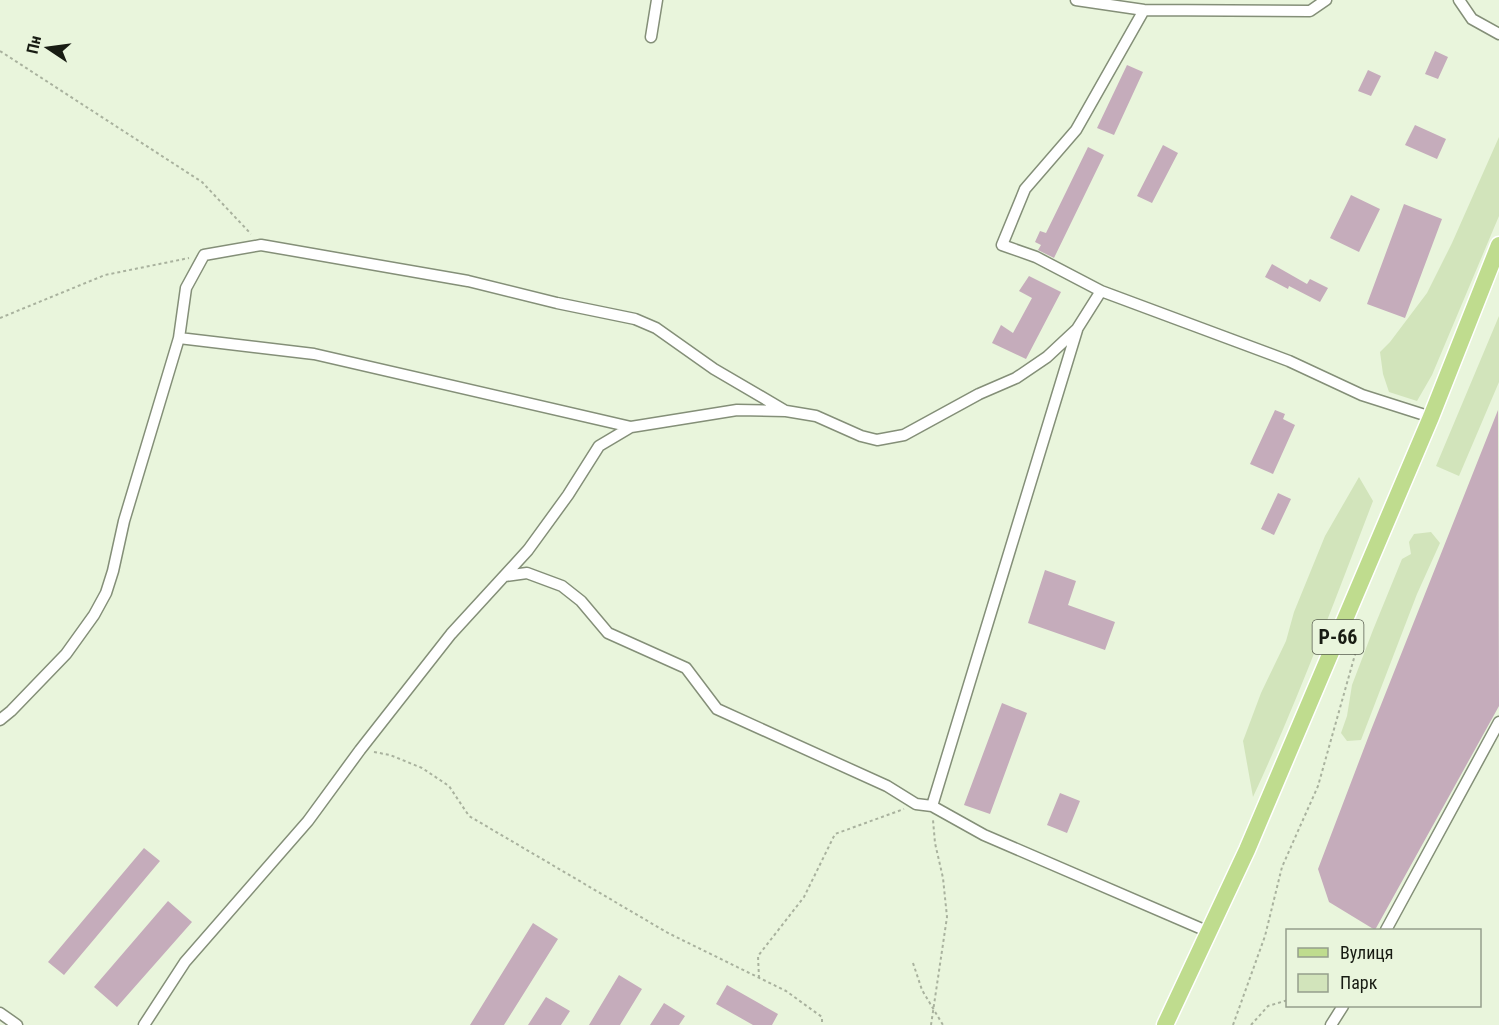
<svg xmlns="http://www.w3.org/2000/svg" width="1499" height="1025" font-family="'Roboto Condensed',sans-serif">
<rect width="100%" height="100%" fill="#e9f5dc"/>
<path fill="#d2e4bb" d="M1499,137V216L1432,375L1417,401L1389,392L1383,374L1380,352L1390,342L1427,293L1452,243Z
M1499,316V382L1459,476L1436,466Z
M1359,477L1373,501C1335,600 1298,700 1253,797L1243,741L1261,693L1286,641L1294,612L1325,536Z
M1431,532L1440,543L1417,594L1361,740L1347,741L1341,733L1347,716L1352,685L1373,630L1402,559L1411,554L1409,542L1414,534Z"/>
<path fill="#c5acbb" d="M1435,51L1448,57L1438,79L1425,74Z
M1127,65L1143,72L1114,135L1097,128Z
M1368,70L1381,76L1371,96L1358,91Z
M1415,125L1446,139L1437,159L1405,145Z
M1163,145L1178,153L1152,203L1137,196Z
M1088,147L1104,155L1054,258L1038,250L1041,245L1035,242L1040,231L1046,233Z
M1351,195L1380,209L1359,252L1330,238Z
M1404,204L1442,219L1405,318L1367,304Z
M1272,264L1307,284L1310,279L1328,288L1320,302L1289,286L1288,289L1265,277Z
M1029,276L1061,292L1026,359L992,343L1001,325L1013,333L1032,298L1019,291Z
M1275,410L1285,414L1283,419L1295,425L1273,474L1250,464Z
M1498,410L1499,706L1375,930L1329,902L1318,869L1371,730Z
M1278,493L1291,499L1274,535L1261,529Z
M1045,570L1076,581L1068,605L1115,622L1105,650L1028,623Z
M1002,703L1027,713L990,814L964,805Z
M1060,793L1080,801L1067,833L1047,825Z
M144,848L160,861L64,975L48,962Z
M168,901L192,922L117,1007L94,987Z
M533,923L558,939L504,1025H470Z
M619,975L642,989L620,1025H589Z
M727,985L778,1014L772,1025H753L716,1004Z
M546,997L570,1011L561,1025H528Z
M664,1003L685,1016L679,1025H650Z"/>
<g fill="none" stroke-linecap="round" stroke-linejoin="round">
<g stroke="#848f78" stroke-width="13">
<path id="street" d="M1076,0L1144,10L1310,11L1326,0
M1459,0L1472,19L1499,34
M1144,10L1076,130L1025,189L1002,245L1036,257L1101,291L1289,361L1362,395L1431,417
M651,37L657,0
M179,338L314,354L631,427
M505,576L527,573L562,586L581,601L608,633L686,668L717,709L887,786L916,804L932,806L984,835L1209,932
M0,720L11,711L66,654L94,615L106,593L113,571L124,521L179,338L186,288L204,255L261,245L468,281L557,303L635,319L656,328L714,369L784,410
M932,806L1077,330
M1386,930L1499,722
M0,1013L17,1025
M144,1025L185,962L308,821L360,750L451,634L528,550L568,495L599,446L631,427L737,410L786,411L816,416L861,436L877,440L904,435L979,394L1016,378L1047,357L1077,329L1101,291
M1331,1025L1343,1006"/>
</g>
<g stroke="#fff" stroke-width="19">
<path id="primary" d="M1165,1025L1247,850L1431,417L1499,245"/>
</g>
<path stroke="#a9b29e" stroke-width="2" stroke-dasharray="3 3" stroke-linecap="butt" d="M0,51L202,182L251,234
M0,318L105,275L189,258
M374,752L390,755L422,768L449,786L469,816L668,933L786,991L822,1017V1025
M913,963L922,990L943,1025
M759,978L758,956L804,897L835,834L904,809
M931,1025L947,917L943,878L935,843L933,820
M1233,1025L1265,936L1282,867L1318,786L1356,651L1353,640
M1251,1025L1268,1006L1288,1000"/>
<use href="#street" stroke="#fff" stroke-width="10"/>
<use href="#primary" stroke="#bfdc8e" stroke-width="16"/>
</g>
<g text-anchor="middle" stroke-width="4.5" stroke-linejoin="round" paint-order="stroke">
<rect fill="#e9f5dc" stroke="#575d4f" stroke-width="1.5" x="1312.5" y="620" width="51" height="34" rx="4.5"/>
<g font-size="20" font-weight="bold" fill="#181c13">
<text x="1338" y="644">Р-66</text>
</g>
</g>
<rect x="1286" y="929" width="195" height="78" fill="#e9f5dc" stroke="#959e8c" stroke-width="1.5"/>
<rect x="1298" y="948" width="30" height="9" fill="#bfdc8e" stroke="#959e8c" stroke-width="1.5"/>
<text x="1340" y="959" font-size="18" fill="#181c13">Вулиця</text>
<rect x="1298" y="974" width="30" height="18" fill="#d2e4bb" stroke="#959e8c" stroke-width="1.5"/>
<text x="1340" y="989" font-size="18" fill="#181c13">Парк</text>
<g transform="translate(48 48) rotate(283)" stroke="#e9f5dc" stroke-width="4.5" paint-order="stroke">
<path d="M0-4.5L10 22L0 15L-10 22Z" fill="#181c13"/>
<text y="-9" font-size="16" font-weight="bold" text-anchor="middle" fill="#181c13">Пн</text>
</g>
</svg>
